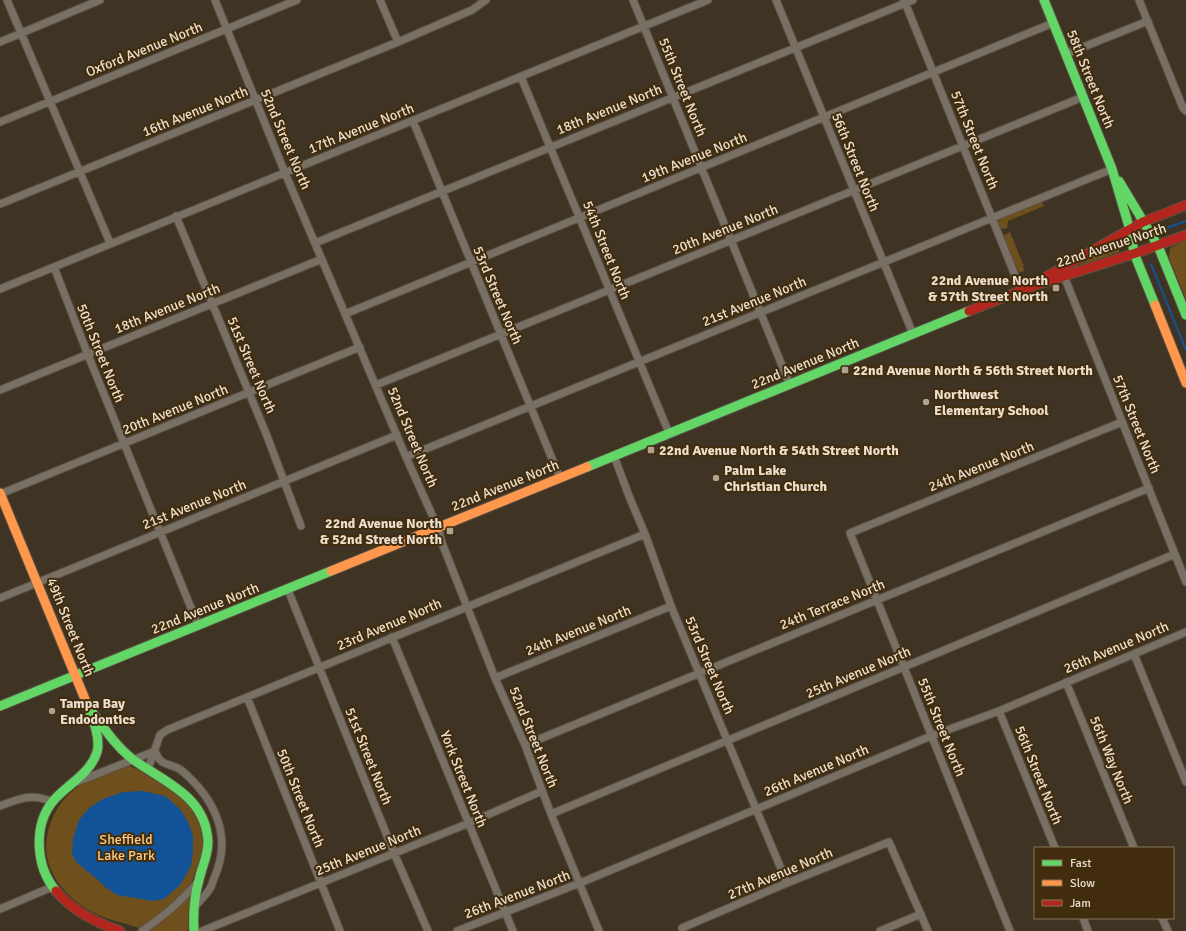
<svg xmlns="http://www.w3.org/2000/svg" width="1186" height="931" font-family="Signika,sans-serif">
<rect width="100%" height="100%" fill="#3f3424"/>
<path fill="#6f4f1c" d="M1041,201L1044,206L1008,221L1007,228L1000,229L998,223L999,219Z
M1010,232L1023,264L1024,265L1023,266L1024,271L1021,272H1019L1003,236Z
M1186,240V299L1169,258L1170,248Z
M1114,244H1117L1120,246L1119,252L1076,267Z
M128,765C164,783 209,805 202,853C201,863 196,870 193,879C189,896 188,913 188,930L186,931C175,931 158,931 147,931C142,929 137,927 133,926C121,922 109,920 98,915C68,901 41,872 47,837C50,817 60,801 76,788C91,777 111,772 128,765Z"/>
<path fill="#125398" d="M143,791L165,796L180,809L189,824L193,836V851L191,866L185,877L179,886L164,899L153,901L117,895L105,887L97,879L77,863L72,854L73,839L79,820L89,808L103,799L123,792Z"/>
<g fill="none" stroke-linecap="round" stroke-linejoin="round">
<path stroke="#125398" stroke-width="2" d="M1167,228L1186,221
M1151,264L1186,350"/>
<g stroke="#5c5244" stroke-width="9">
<path id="street" d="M7,0L110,243
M215,0L285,173L406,457L438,528L442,543L495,678L525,745L551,814L599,931
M380,0L398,42
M633,0L790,385
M776,0L913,334
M904,0L1021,290
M1139,0L1183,108L1186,111
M0,42L100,0
M1066,54L1148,21
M521,77L669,433
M413,121L560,478
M0,122L297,0
M0,204L398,42L472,10L486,0
M176,216L267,436L301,526
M315,243L913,0
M54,267L88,355L198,625
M1064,276L1186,582
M0,289C236,192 472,96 708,0
M345,314L1053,23
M376,385L1083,97
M0,390L322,259
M614,456L629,496L645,534L671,606L787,883
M406,457L1112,169
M0,494L360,347
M288,590L394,853L428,931
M0,598L397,435
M392,637L513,931
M1134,654L1186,782
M495,678L671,606
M1066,682L1134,848
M247,697L340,931
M999,711L1055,848
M525,745L1149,488
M155,751C161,768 170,762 181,770C213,797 233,834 215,876C213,880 212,886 209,890C205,896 200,901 195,906
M148,769L160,735L167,730C326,664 485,598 645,534
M77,782L155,751
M0,806C21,798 31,793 53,802
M551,814L1175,554
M0,909L52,887
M1083,918L1088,931
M1162,918L1168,931
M142,931C165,915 178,904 197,883
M202,931L469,823L542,791
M457,931L580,883L931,736L999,711L1186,632
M683,931L682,928L787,883L889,842L928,931
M880,931L921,914
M1010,931L850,533L1122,422"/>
</g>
<g stroke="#5c5244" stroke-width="11">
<path id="fast" d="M1044,0L1112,169L1130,230L1134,253L1155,305
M1119,181L1158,246L1186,315
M587,467L969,311
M0,706L331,571
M92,712C104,728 115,745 131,758C163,782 206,795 208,842C208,856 202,866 199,880C194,897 193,914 194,931
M56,891C35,866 33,824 54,800C68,784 90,774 97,752C101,738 92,717 87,704"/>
</g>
<g stroke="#5c5244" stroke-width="11">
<path id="slow" d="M1155,305L1186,383
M0,493L87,704
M331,571L587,467"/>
</g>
<g stroke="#5c5244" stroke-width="11">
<path id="jam" d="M1046,277L1143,222L1186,205
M969,311L1030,287L1142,251L1186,235
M56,891C73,911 95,922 120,931"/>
</g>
<use href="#street" stroke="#787064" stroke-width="7"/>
<use href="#fast" stroke="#63d668" stroke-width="9"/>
<use href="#slow" stroke="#ff974d" stroke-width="9"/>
<use href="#jam" stroke="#b3261e" stroke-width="9"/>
</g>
<g fill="#afa392" stroke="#412c0d" stroke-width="1.5">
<rect x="1052" y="284" width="8" height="8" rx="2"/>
<rect x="841" y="366" width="8" height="8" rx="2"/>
<circle cx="926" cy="402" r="4"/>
<rect x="647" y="446" width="8" height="8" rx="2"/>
<circle cx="716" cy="478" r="4"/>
<rect x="446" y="527" width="8" height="8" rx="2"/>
<circle cx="52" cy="711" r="4"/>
</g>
<g text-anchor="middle" stroke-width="4" stroke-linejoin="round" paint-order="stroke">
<g font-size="14" fill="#ecdfce" stroke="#412c0d">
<text transform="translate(144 49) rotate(-22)" y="5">Oxford Avenue North</text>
<text transform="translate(1091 79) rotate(68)" y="5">58th Street North</text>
<text transform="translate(683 87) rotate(68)" y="5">55th Street North</text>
<text transform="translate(609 109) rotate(-22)" y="5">18th Avenue North</text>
<text transform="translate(195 111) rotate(-22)" y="5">16th Avenue North</text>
<text transform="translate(361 128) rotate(-22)" y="5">17th Avenue North</text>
<text transform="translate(286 139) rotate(67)" y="5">52nd Street North</text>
<text transform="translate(975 140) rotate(68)" y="5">57th Street North</text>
<text transform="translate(694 157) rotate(-22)" y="5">19th Avenue North</text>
<text transform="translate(856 162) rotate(68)" y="5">56th Street North</text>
<text transform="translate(725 229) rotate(-22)" y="5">20th Avenue North</text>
<text transform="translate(1111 245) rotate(-18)" y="5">22nd Avenue North</text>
<text transform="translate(607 250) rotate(68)" y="5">54th Street North</text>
<text transform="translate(498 295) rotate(67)" y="5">53rd Street North</text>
<text transform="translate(754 301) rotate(-22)" y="5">21st Avenue North</text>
<text transform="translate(167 308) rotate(-22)" y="5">18th Avenue North</text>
<text transform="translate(101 353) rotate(68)" y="5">50th Street North</text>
<text transform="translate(805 363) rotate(-22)" y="5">22nd Avenue North</text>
<text transform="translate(252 365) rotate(67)" y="5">51st Street North</text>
<text transform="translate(175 409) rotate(-22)" y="5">20th Avenue North</text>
<text transform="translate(1137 424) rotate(68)" y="5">57th Street North</text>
<text transform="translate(413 437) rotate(67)" y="5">52nd Street North</text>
<text transform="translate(981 466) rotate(-22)" y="5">24th Avenue North</text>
<text transform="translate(505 485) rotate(-22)" y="5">22nd Avenue North</text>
<text transform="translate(194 504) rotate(-22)" y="5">21st Avenue North</text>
<text transform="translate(832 604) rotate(-22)" y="5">24th Terrace North</text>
<text transform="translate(205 608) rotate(-22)" y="5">22nd Avenue North</text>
<text transform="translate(389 624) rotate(-23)" y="5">23rd Avenue North</text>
<text transform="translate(71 627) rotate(68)" y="5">49th Street North</text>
<text transform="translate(578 630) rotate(-22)" y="5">24th Avenue North</text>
<text transform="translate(1116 647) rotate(-23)" y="5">26th Avenue North</text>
<text transform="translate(710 665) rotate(67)" y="5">53rd Street North</text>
<text transform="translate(858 672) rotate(-23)" y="5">25th Avenue North</text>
<text transform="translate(942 727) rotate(68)" y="5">55th Street North</text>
<text transform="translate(534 737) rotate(68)" y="5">52nd Street North</text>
<text transform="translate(369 756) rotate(68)" y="5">51st Street North</text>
<text transform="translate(1112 760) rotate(68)" y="5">56th Way North</text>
<text transform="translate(816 770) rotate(-23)" y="5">26th Avenue North</text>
<text transform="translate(1039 775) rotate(68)" y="5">56th Street North</text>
<text transform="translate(464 779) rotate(68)" y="5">York Street North</text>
<text transform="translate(301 798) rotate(68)" y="5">50th Street North</text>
<text transform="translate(368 850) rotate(-22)" y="5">25th Avenue North</text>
<text transform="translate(780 873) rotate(-23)" y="5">27th Avenue North</text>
<text transform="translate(517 894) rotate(-21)" y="5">26th Avenue North</text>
</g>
<g font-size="14" font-weight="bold" fill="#ecdfce" stroke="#412c0d" text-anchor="start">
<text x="1048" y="285" text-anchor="end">22nd Avenue North<tspan x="1048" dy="16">&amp; 57th Street North</tspan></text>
<text x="853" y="375">22nd Avenue North &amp; 56th Street North</text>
<text x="934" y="399">Northwest<tspan x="934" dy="16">Elementary School</tspan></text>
<text x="659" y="455">22nd Avenue North &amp; 54th Street North</text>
<text x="724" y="475">Palm Lake<tspan x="724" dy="16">Christian Church</tspan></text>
<text x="442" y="528" text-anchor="end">22nd Avenue North<tspan x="442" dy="16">&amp; 52nd Street North</tspan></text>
<text x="60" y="708">Tampa Bay<tspan x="60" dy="16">Endodontics</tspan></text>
</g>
<g font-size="14" fill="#fdcc87" stroke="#412c0d">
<text x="126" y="844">Sheffield<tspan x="126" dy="16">Lake Park</tspan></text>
</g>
</g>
<rect x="1034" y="847" width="140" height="72" fill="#412c0d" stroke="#85745a"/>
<rect x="1042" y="860" width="20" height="6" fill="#63d668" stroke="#85745a"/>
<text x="1070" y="867" font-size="12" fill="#ecdfce">Fast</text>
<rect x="1042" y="880" width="20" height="6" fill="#ff974d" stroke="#85745a"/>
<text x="1070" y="887" font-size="12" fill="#ecdfce">Slow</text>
<rect x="1042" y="900" width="20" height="6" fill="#b3261e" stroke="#85745a"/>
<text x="1070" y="907" font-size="12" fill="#ecdfce">Jam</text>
</svg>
